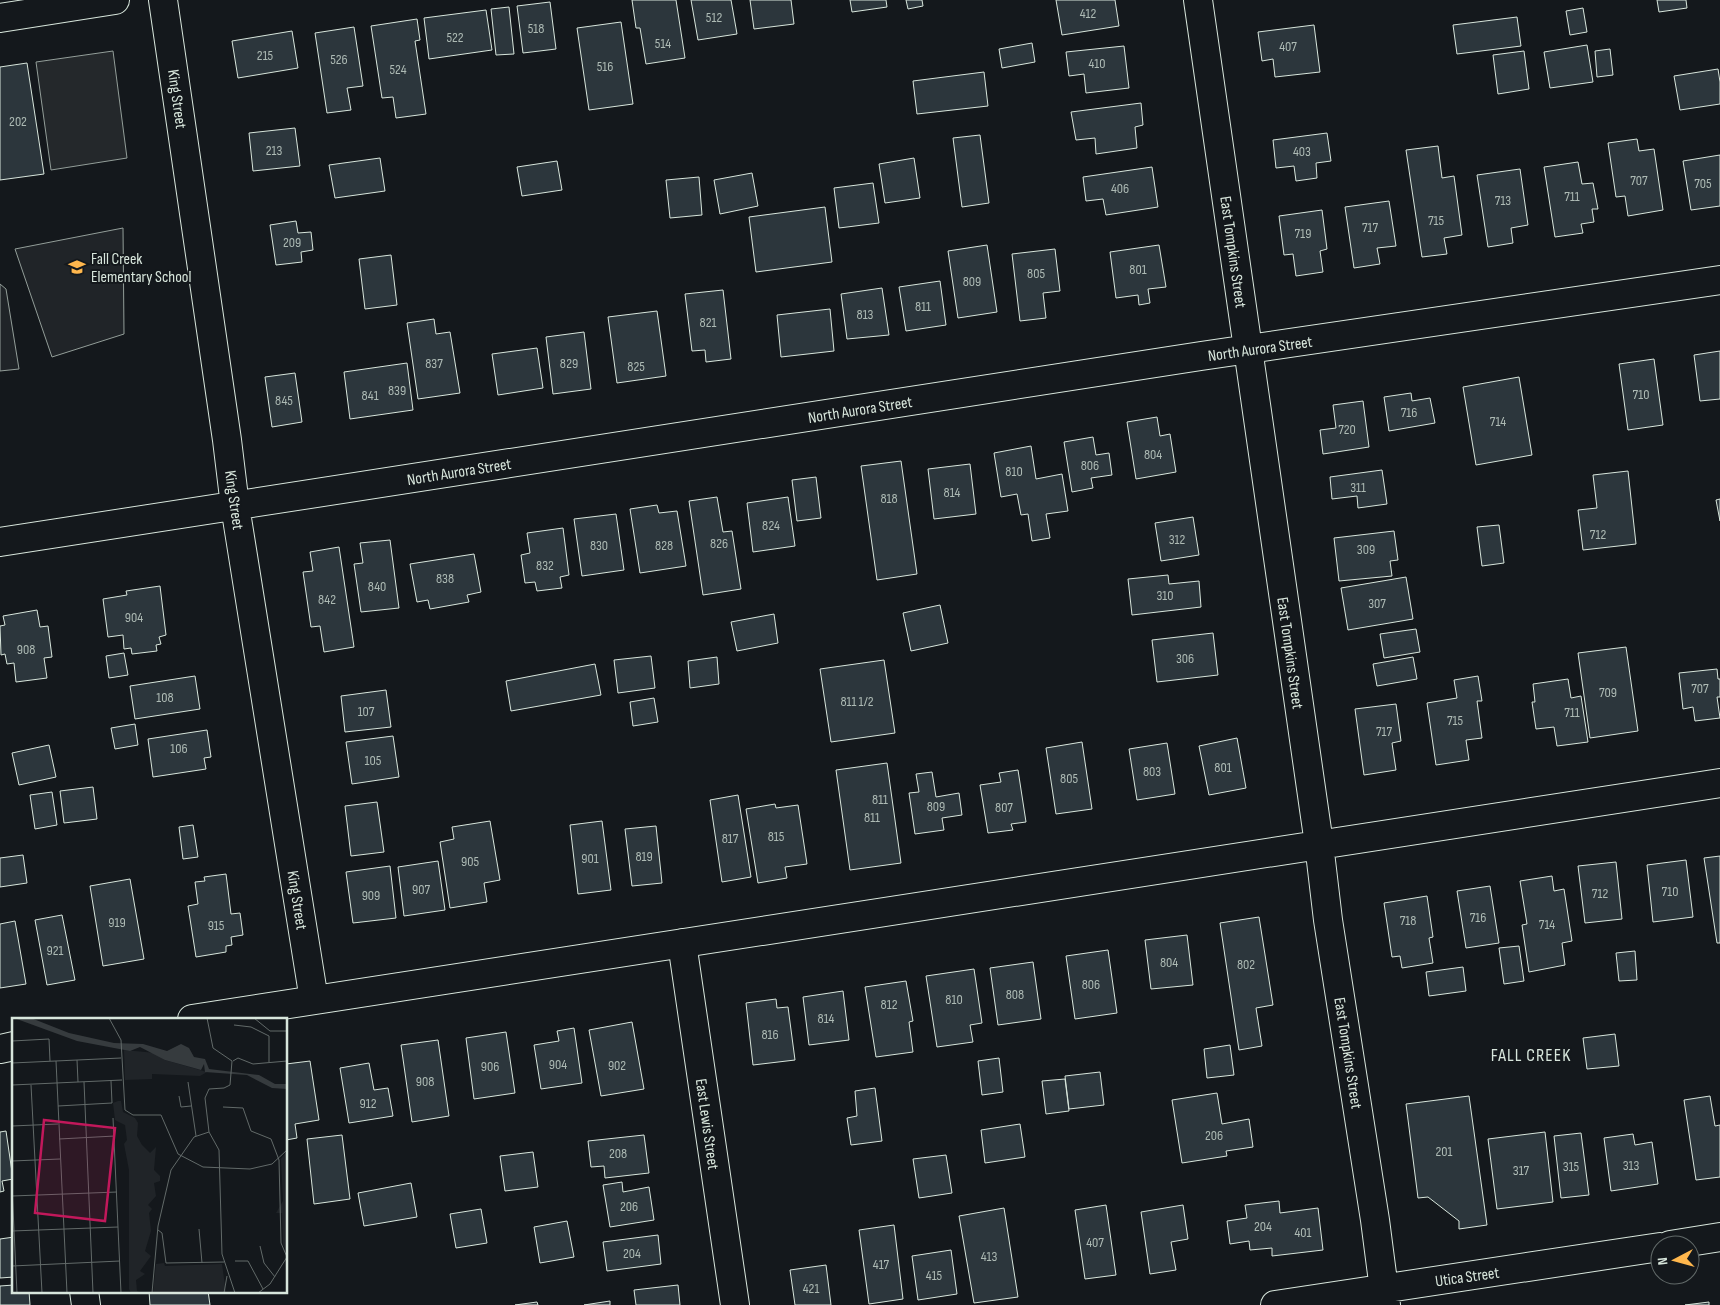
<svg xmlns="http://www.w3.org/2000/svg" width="1720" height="1305" font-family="'Sofia Sans Condensed',sans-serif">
<rect width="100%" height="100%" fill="#14181c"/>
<path fill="#202428" stroke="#939e99" d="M123,228L124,334L52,357L15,249Z
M0,284L6,289L19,369L0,371Z"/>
<path fill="#24282b" stroke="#939e99" d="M113,51L127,158L51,170L36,62Z"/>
<path fill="#2c363c" stroke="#d8e6dc" d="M632,0H676L685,58L646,64L640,28H636Z
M691,0H731L737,34L698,40Z
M750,0H791L794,24L754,29Z
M850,0H886L887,7L852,12Z
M906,0H922L923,6L908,9Z
M1056,0H1115L1119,26L1062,35Z
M1657,0H1686L1687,8L1659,12Z
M550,2L556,49L523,53L517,6Z
M509,7L514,54L496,55L491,9Z
M1583,8L1587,32L1570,35L1566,11Z
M486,10L492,50L429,59L424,18Z
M1517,17L1521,46L1457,54L1453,25Z
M417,19L420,40L415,41L426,114L396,118L393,97L382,98L371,26Z
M621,22L633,104L589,110L577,28Z
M1314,25L1320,72L1275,77L1273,59L1262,61L1258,32Z
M354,27L363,86L347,88L351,110L327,113L315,33Z
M292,31L298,68L238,78L232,41Z
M1032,43L1035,62L1002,68L999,49Z
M1587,45L1593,82L1550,88L1544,52Z
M1124,46L1129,88L1086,93L1084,74L1069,76L1066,52Z
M1610,49L1613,75L1597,77L1595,51Z
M1524,51L1529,89L1498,94L1493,55Z
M27,63L44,174L0,180V67Z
M1718,69L1720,82V104L1680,110L1674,76Z
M984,72L988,106L917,114L913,81Z
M1141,103L1143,125L1135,127L1137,148L1096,154L1095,138L1076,140L1071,112Z
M295,128L300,166L253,171L249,133Z
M1327,133L1331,161L1316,163L1317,178L1296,181L1294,166L1276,168L1273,140Z
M980,135L989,203L962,207L953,138Z
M1637,139L1639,151L1654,149L1663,210L1628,216L1625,196L1616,197L1608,143Z
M1438,146L1442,178L1454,176L1462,235L1444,238L1447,254L1422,257L1406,150Z
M1720,155V206L1691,210L1683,161Z
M380,158L385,191L335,198L329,165Z
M914,158L920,198L885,203L879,164Z
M557,161L562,190L522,196L517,167Z
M1578,162L1582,184L1593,183L1598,209H1592L1594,222L1581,224L1583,233L1555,237L1544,167Z
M1152,167L1158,207L1106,215L1103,199L1086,201L1083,177Z
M1520,169L1528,225L1511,228L1513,243L1488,247L1477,175Z
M752,173L758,206L720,214L714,180Z
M699,177L702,215L670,218L666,180Z
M873,183L879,223L839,228L834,188Z
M1389,201L1396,246L1377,248L1380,264L1354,268L1345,207Z
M825,207L832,262L756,272L749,217Z
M1322,210L1327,249L1320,251L1323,272L1296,276L1293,254L1284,255L1279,216Z
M296,221L298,233L311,232L313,250L301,252L302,262L276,265L270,225Z
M987,245L997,312L958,318L948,251Z
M1159,245L1166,287L1148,289L1150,303L1139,305L1138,295L1116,298L1110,252Z
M1055,249L1060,291L1043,293L1046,318L1020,321L1012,254Z
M391,255L397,305L365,309L359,259Z
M940,281L946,325L906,331L899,287Z
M882,288L889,335L847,339L841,294Z
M723,290L731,359L706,362L705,350L692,351L685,294Z
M830,309L834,351L781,357L777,315Z
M657,311L666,376L617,383L608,317Z
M434,319L436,334L450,332L460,393L418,399L407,323Z
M584,332L591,389L553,394L546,337Z
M537,348L543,388L498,395L492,354Z
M1720,351V399L1700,401L1694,355Z
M1654,359L1663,425L1628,430L1619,364Z
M407,363L413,410L350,419L344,372Z
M295,373L302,422L272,427L265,377Z
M1519,377L1532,455L1476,465L1463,387Z
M1411,393L1412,401L1430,398L1435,423L1389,431L1384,397Z
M1363,401L1369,447L1323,454L1320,430L1336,428L1333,405Z
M1157,417L1160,436L1170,434L1176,472L1136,479L1127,422Z
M1093,437L1096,455L1109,453L1112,475L1091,478L1093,488L1072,492L1064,442Z
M1031,446L1036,479L1062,474L1068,511L1046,514L1050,538L1032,541L1028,514L1021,515L1017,494L1001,497L994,453Z
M901,461L917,574L877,580L861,466Z
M970,464L976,514L934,519L928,469Z
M1382,470L1387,504L1358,508L1357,496L1332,499L1330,477Z
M1628,471L1636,544L1583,550L1578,510L1597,508L1593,475Z
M816,477L821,518L797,521L792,480Z
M717,497L723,532L732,531L741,589L703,595L689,501Z
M788,497L795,546L753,552L747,503Z
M1720,499V521L1716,500Z
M657,505L659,513L677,511L686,566L640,573L630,509Z
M616,514L624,570L582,576L574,519Z
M1193,517L1199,555L1161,561L1155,523Z
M1499,525L1504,563L1482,566L1477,527Z
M563,528L569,575L560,577L562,588L537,591L535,582L525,583L521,555L530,553L527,533Z
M1394,531L1398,560L1390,561L1392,576L1339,581L1334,538Z
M390,540L399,608L361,612L354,564L363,563L360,543Z
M339,547L354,647L324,652L320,626L311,627L303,572L313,571L310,552Z
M474,554L481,592L467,595L469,602L430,609L428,600L417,602L410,564Z
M1168,575L1169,584L1199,581L1201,607L1132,615L1128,579Z
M1406,577L1413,619L1348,630L1341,588Z
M160,586L166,635L159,637L161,644L156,645L157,651L132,654L131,648L124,649L123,635L108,637L103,599L127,595L126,591Z
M940,605L948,643L911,651L903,613Z
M37,610L40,627L48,626L52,657L44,658L47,678L16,682L14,663L7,664L5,654L1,655L0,626L5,625L3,616Z
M774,614L778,643L737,651L731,622Z
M1416,629L1420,652L1384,658L1380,634Z
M1213,633L1218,675L1157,682L1152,640Z
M1626,647L1638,731L1590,738L1578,653Z
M124,653L128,675L109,678L106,656Z
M651,656L655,688L618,693L614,660Z
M717,657L719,684L690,688L688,661Z
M1413,657L1417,679L1377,686L1373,664Z
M884,660L895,733L831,742L820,669Z
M595,664L601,695L511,711L506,681Z
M1717,669L1718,679H1720V697H1717L1720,718L1695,721L1693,707L1683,709L1679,673Z
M195,676L200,709L135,719L130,686Z
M1478,676L1482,701H1477L1482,738L1466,740L1469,760L1436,765L1427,703L1457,698L1454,680Z
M1568,679L1571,698L1581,696L1588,742L1557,746L1554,727L1536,729L1532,702H1535L1533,684Z
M386,690L391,727L345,732L341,696Z
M654,698L658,722L633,726L630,702Z
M1396,704L1401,741L1392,743L1396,770L1364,775L1355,709Z
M135,724L138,745L115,749L111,728Z
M207,730L211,757L204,758L206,769L153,777L148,739Z
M393,736L399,777L352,784L346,742Z
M1237,738L1246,788L1209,795L1199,746Z
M1082,742L1092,809L1056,814L1046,748Z
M1167,743L1175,794L1137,800L1129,749Z
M49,745L56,777L19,785L12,753Z
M887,763L901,863L850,870L836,770Z
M1018,770L1026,822L1011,824L1013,830L988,833L980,785L1001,782L999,773Z
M932,772L936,797L959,793L962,815L942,818L944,830L915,834L909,793L919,792L916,774Z
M93,787L97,819L64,823L60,791Z
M52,792L57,825L35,829L30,795Z
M738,795L751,877L722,882L710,800Z
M377,802L384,852L351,856L345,806Z
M775,804L776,808L798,805L807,864L785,867L787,878L758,883L746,809Z
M490,821L500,880L484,883L487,902L450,908L440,842L454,839L452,827Z
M602,821L611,890L578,894L570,825Z
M193,825L198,857L183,859L179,827Z
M656,826L662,883L632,886L625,829Z
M23,855L27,883L0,887V858Z
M1720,856V943H1717L1704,858Z
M1686,860L1693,917L1653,922L1647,865Z
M438,861L445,910L404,916L398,867Z
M1616,862L1622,919L1585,923L1578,866Z
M390,866L396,918L353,923L346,872Z
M226,874L231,914L240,913L243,935L231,937L232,945L226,946V952L196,957L188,906L198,904L195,882L205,881L204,877Z
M1552,876L1554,891L1564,889L1572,941L1562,943L1565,965L1529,972L1522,925L1527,924L1520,881Z
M130,879L144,959L103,966L90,886Z
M1490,886L1499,943L1466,948L1457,891Z
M1427,896L1433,937L1429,938L1433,963L1402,968L1400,956L1392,957L1384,903Z
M62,915L75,980L47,985L35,920Z
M1259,917L1273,1005L1256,1008L1262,1046L1239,1050L1220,923Z
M15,921L26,984L0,988V924Z
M1187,935L1193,985L1151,989L1145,940Z
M1519,946L1524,981L1504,984L1499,948Z
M1108,950L1117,1013L1075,1019L1066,956Z
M1635,951L1637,980L1619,981L1616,953Z
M1033,962L1041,1019L998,1025L990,968Z
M1463,967L1466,991L1429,996L1426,972Z
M974,969L982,1023L970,1025L973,1042L937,1047L926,976Z
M906,981L913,1021L909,1022L913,1052L876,1057L865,987Z
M843,991L849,1040L809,1045L803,997Z
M776,999L777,1008L788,1007L795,1060L753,1065L746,1003Z
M632,1022L644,1089L601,1096L589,1030Z
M574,1028L582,1083L541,1089L534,1045L559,1041L557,1031Z
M506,1032L515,1093L474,1099L466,1038Z
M1615,1034L1619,1066L1587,1069L1583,1038Z
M438,1040L449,1116L412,1122L401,1045Z
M1230,1045L1234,1075L1207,1078L1204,1049Z
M999,1058L1003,1092L982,1095L978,1061Z
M310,1061L319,1120L295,1124L297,1138L286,1140V1064Z
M369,1063L374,1090L388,1088L393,1116L349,1123L340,1068Z
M1100,1072L1104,1105L1069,1109L1065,1076Z
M1065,1079L1069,1111L1046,1114L1042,1081Z
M875,1088L882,1141L851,1145L847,1118L857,1116L855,1091Z
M1217,1093L1222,1124L1249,1119L1253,1147L1226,1151L1227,1156L1182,1163L1172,1100Z
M1469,1096L1487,1225L1459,1229V1221L1428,1197L1418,1198L1406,1104Z
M1710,1096L1715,1126L1720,1125V1177L1696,1180L1684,1100Z
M1020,1124L1025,1157L985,1163L981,1130Z
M6,1131L13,1179L2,1181L4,1191L0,1192V1132Z
M1545,1132L1553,1202L1497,1209L1488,1139Z
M1581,1133L1589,1195L1561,1198L1554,1136Z
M1633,1134L1635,1145L1652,1142L1658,1184L1611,1191L1604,1138Z
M342,1135L350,1199L314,1204L307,1139Z
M644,1135L649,1173L605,1178L604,1166L591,1167L588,1141Z
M533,1152L538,1187L505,1191L500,1156Z
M946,1155L952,1193L919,1198L913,1159Z
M622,1182L623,1192L649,1187L654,1220L610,1227L603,1185Z
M411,1183L417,1217L364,1226L358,1193Z
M1279,1201L1280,1213L1318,1208L1323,1250L1272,1256V1248L1250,1250L1249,1241L1230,1244L1227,1221L1247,1218L1245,1205Z
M1106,1205L1116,1275L1085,1279L1075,1210Z
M1183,1205L1188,1239L1171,1242L1176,1270L1150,1274L1141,1212Z
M1004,1208L1018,1297L974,1303L959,1216Z
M481,1209L487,1243L456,1248L450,1214Z
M567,1221L574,1257L540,1263L534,1227Z
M894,1225L903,1299L869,1304L859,1230Z
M658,1235L661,1264L607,1271L603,1242Z
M14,1237V1277L0,1278V1239Z
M951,1250L957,1294L918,1300L912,1256Z
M826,1265L831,1305H795L790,1270Z
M14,1285V1291H29L30,1305H0V1286Z
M678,1285L680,1305H636L634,1290Z
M149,1291H208L210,1305H150Z
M610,1301V1305H584Z
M537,1302L538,1305H515Z
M1709,1302V1305H1685Z"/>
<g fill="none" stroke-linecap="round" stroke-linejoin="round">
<g stroke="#d8e6dc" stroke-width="30">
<path id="minor" d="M163,0L227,440L235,506L314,1000
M1198,0L1319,844L1328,920L1375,1220L1386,1305
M0,18L115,0
M0,542L1201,356L1720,280
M682,943L735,1305
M192,1019L1720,783
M0,1049L14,1046
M1670,1245L1720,1237
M84,1291L86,1305
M1275,1305L1660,1247"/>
</g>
<use href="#minor" stroke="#14181c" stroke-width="28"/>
</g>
<defs>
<g id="school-bare" transform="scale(1.35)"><path d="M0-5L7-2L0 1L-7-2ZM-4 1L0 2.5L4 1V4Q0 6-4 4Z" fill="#ffb74d" stroke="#14181c" stroke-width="2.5" paint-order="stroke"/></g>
</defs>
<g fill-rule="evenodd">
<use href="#school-bare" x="77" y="267"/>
</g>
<g text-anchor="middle" stroke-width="4" stroke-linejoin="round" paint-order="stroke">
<g font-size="14" fill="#adbab4">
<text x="1088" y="18">412</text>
<text x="714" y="22">512</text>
<text x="536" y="33">518</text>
<text x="455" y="42">522</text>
<text x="663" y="48">514</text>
<text x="1288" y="51">407</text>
<text x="265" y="60">215</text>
<text x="339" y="64">526</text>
<text x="1097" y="68">410</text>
<text x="605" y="71">516</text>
<text x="398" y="74">524</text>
<text x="18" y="126">202</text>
<text x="274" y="155">213</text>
<text x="1302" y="156">403</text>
<text x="1639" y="185">707</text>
<text x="1703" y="188">705</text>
<text x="1120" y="193">406</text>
<text x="1572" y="201">711</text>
<text x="1503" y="205">713</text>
<text x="1436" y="225">715</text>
<text x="1370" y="232">717</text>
<text x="1303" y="238">719</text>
<text x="292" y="247">209</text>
<text x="1138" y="274">801</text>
<text x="1036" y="278">805</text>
<text x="972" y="286">809</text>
<text x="923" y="311">811</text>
<text x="865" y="319">813</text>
<text x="708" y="327">821</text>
<text x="434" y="368">837</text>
<text x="569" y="368">829</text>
<text x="636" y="371">825</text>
<text x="397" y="395">839</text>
<text x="1641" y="399">710</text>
<text x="370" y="400">841</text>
<text x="284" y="405">845</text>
<text x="1409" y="417">716</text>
<text x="1498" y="426">714</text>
<text x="1347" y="434">720</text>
<text x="1153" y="459">804</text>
<text x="1090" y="470">806</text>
<text x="1014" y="476">810</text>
<text x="1358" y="492">311</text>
<text x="952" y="497">814</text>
<text x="889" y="503">818</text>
<text x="771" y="530">824</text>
<text x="1598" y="539">712</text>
<text x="1177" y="544">312</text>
<text x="719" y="548">826</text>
<text x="599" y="550">830</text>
<text x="664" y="550">828</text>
<text x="1366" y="554">309</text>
<text x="545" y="570">832</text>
<text x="445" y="583">838</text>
<text x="377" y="591">840</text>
<text x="1165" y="600">310</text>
<text x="327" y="604">842</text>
<text x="1377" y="608">307</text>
<text x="134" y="622">904</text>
<text x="26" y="654">908</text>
<text x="1185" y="663">306</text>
<text x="1700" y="693">707</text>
<text x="1608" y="697">709</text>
<text x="165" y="702">108</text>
<text x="857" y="706">811 1/2</text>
<text x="366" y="716">107</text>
<text x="1572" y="717">711</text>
<text x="1455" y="725">715</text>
<text x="1384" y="736">717</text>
<text x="179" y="753">106</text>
<text x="373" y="765">105</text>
<text x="1223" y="772">801</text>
<text x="1152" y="776">803</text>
<text x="1069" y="783">805</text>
<text x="880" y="804">811</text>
<text x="936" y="811">809</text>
<text x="1004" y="812">807</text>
<text x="872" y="822">811</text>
<text x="776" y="841">815</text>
<text x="730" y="843">817</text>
<text x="644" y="861">819</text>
<text x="590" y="863">901</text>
<text x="470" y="866">905</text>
<text x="421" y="894">907</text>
<text x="1670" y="896">710</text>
<text x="1600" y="898">712</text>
<text x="371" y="900">909</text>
<text x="1478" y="922">716</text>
<text x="1408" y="925">718</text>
<text x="117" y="927">919</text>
<text x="1547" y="929">714</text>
<text x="216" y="930">915</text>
<text x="55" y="955">921</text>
<text x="1169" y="967">804</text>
<text x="1246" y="969">802</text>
<text x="1091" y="989">806</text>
<text x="1015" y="999">808</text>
<text x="954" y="1004">810</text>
<text x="889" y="1009">812</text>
<text x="826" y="1023">814</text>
<text x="770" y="1039">816</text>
<text x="558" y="1069">904</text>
<text x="617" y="1070">902</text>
<text x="490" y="1071">906</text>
<text x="425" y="1086">908</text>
<text x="368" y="1108">912</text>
<text x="1214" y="1140">206</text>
<text x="1444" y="1156">201</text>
<text x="618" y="1158">208</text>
<text x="1631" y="1170">313</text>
<text x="1571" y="1171">315</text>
<text x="1521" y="1175">317</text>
<text x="629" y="1211">206</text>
<text x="1263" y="1231">204</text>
<text x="1303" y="1237">401</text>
<text x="1095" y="1247">407</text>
<text x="632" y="1258">204</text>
<text x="989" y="1261">413</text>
<text x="881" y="1269">417</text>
<text x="934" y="1280">415</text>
<text x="811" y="1293">421</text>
</g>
<g font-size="16" fill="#d8e6dc" stroke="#14181c">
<text transform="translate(178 99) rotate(82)" y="6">King Street</text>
<text transform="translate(1234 252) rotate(82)" y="6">East Tompkins Street</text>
<text transform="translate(1260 348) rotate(-8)" y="6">North Aurora Street</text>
<text transform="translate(860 409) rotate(-9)" y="6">North Aurora Street</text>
<text transform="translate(459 471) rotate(-9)" y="6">North Aurora Street</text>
<text transform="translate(235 500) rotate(82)" y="6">King Street</text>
<text transform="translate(1291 653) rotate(82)" y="6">East Tompkins Street</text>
<text transform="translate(298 900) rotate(81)" y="6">King Street</text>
<text transform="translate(1349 1053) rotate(81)" y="6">East Tompkins Street</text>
<text transform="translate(708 1124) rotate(82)" y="6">East Lewis Street</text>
<text transform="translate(1467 1276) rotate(-8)" y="6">Utica Street</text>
</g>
<g font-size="16" fill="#d8e6dc" stroke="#14181c" text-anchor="start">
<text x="91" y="264">Fall Creek<tspan x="91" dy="18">Elementary School</tspan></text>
</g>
<g font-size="18" letter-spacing="1" fill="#d8e6dc" stroke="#14181c">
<text x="1531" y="1061">FALL CREEK</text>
</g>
</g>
<g transform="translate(12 1018)">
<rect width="275" height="275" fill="#14181c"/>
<path d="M112,32L144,35L153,42L195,54L188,58L140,56V61L113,62ZM106,83H109L111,94L123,100L126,105L125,118L130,127L138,135L144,129L142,152L148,158V163L142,165L144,178L136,187L140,191L137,195L139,213L133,233L139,238L128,253L133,256L124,262L125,273L129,275H119L117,271V152L112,126L115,122L113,107L103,102L101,85ZM275,133V235L271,226L270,195H264L271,183L269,141ZM152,245L153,248L210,246L214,275H141L144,246Z" fill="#202428"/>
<path d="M2,0H19L57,15L102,25L131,26L155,33L169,26L177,30L182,39L193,41L197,51L247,57L263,66H275V71L260,70L235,57L193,54L192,46L189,52L182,50L153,42L128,29L118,33L65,23Z" fill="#363b3e"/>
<path fill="none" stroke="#626a69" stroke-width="1" d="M97,0L109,22L113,92L121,97H149L166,136L191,149L238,151L260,146L275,132M195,0L201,30L220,43L218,67L212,70L197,71L193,80L197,114L207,132L210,236L223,275M242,0L258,13H275M222,7L239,9L257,18M0,23L37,21L38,43M65,42L66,64M44,43L55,275M221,43L226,40L241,46L275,43M257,44V18M0,45L109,40M72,64L81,275M176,64L184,118M0,67L110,62M19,67L30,275M167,78L169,89L179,88M46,88L100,85L99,63M211,89L231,90L239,113L259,121L267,142L269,225L275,239M101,100L109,275M0,108L46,106M47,121L103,118M0,143L48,141M0,169L5,275M0,178L105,174M187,211L190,245M146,212L150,215L154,245L212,244M0,213L106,209M248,228L252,245L263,259M223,243H236L251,271M0,248L108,243M140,275L146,208L159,152L182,119L197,114M212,275L215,258M246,275L258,266L275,239"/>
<path fill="#c2185b" fill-opacity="0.15" stroke="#c2185b" stroke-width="2.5" d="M32,102L103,110L93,203L23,195Z"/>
<rect width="275" height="275" fill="none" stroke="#d8e6dc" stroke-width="2.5"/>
</g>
<g transform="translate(1675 1260) rotate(264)"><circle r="24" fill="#14181c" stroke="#626a69"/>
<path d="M0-4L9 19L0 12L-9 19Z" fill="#ffb74d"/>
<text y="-8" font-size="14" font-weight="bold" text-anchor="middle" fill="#d8e6dc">N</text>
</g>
</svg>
